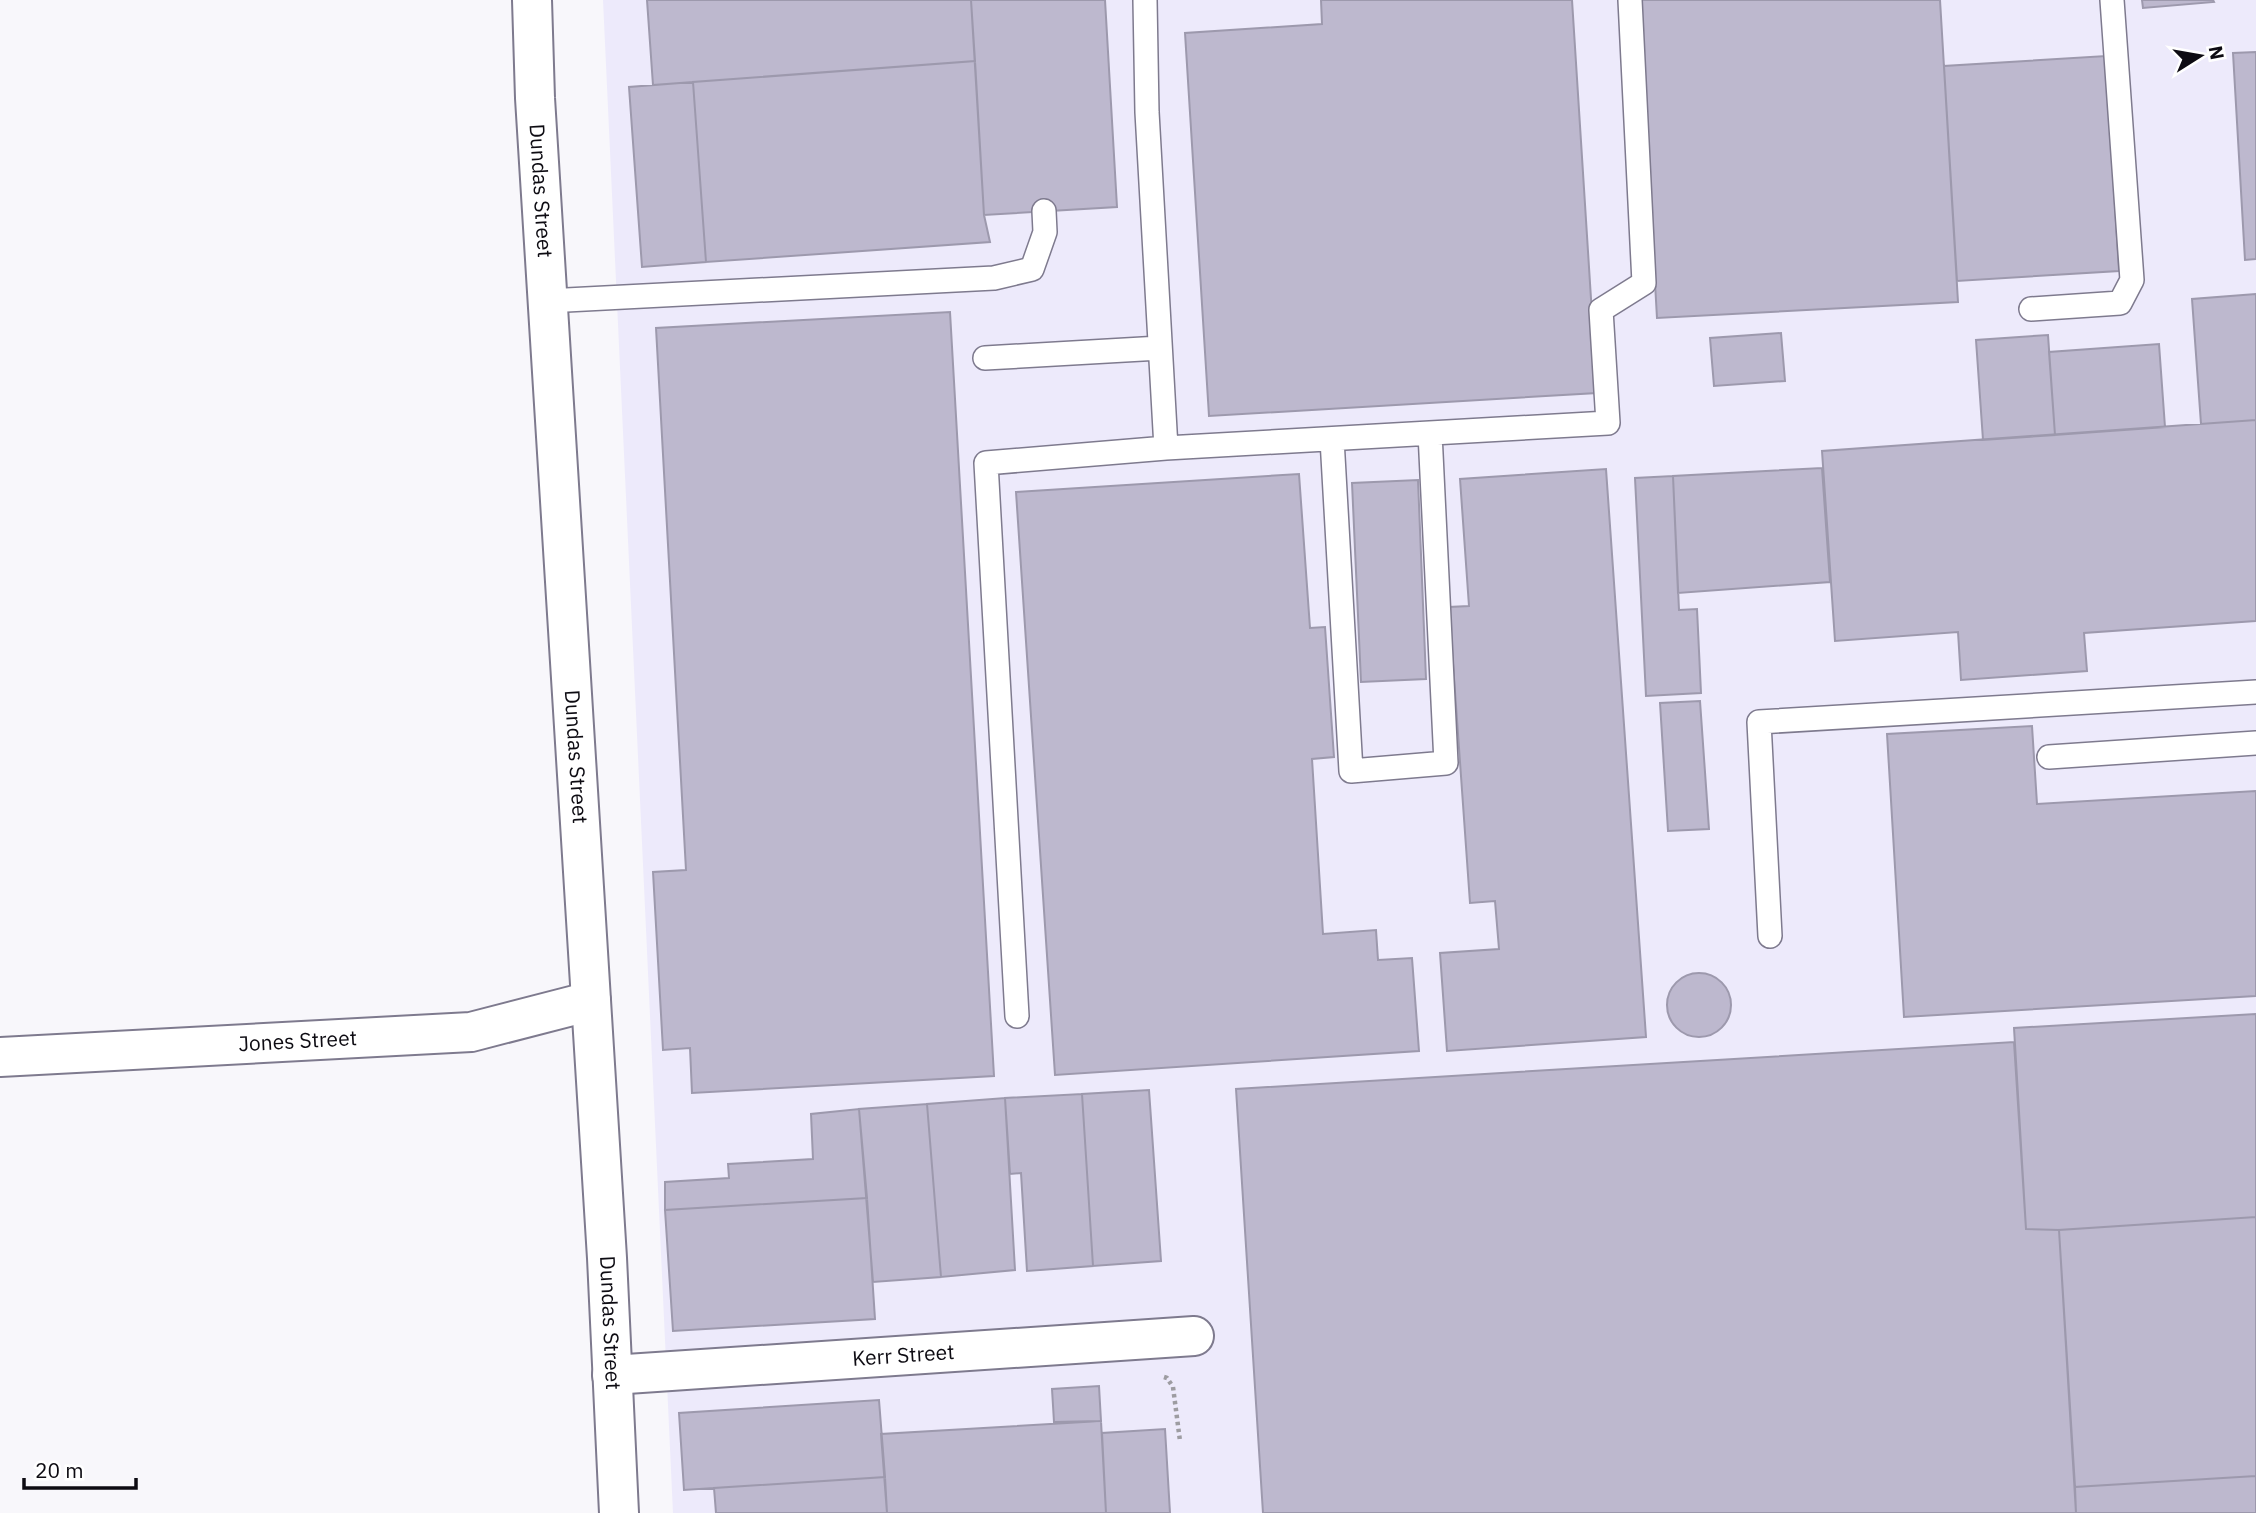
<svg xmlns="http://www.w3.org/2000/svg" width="2256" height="1513" font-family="'IBM Plex Sans',sans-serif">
<rect width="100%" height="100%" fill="#f8f7fb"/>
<path fill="#edeafb" d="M603,0H2256V1513H673Z"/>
<path fill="#bdb8ce" stroke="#9d99ad" stroke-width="2" d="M647,0H971L975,61L653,85Z
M971,0H1105L1117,207L984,215Z
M1321,0H1572L1597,393L1209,416L1185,33L1322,24Z
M1639,0H1940L1958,302L1657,318Z
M2142,0H2213L2214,2L2143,8Z
M2256,52V259L2245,260L2233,53Z
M2106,56L2119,271L1957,281L1944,66Z
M975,61L984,215L990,242L706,262L693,82Z
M693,82L706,262L642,267L629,87Z
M2256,294V420L2201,424L2192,299Z
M950,312L994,1076L692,1093L690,1048L663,1050L653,872L686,870L656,328Z
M1781,333L1785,381L1714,386L1710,338Z
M2048,335L2055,435L1983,440L1976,340Z
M2159,344L2165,427L2055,435L2049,352Z
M2256,420V621L2084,633L2087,671L1961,680L1958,632L1835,641L1822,451Z
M1822,468L1830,582L1678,593L1673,476Z
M1606,469L1646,1037L1447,1051L1440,953L1499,949L1495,901L1470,903L1449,607L1469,606L1460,479Z
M1299,474L1310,628L1325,627L1334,757L1312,759L1323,934L1376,930L1378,960L1412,958L1419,1051L1055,1075L1016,492Z
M1673,476L1679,610L1697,609L1701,693L1646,696L1635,478Z
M1418,480L1426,679L1361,682L1352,483Z
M1700,701L1709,829L1668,831L1660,703Z
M2032,726L2037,804L2256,791V996L1904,1017L1887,734Z
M1667 1005a32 32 0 1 1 64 0a32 32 0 1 1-64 0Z
M2256,1014V1217L2059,1230L2026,1229L2014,1028Z
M2014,1042L2026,1229L2059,1230L2076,1513H1263L1236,1089Z
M1149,1090L1161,1261L1093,1266L1082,1094Z
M1082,1094L1093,1266L1027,1271L1021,1173L1010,1174L1005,1098Z
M1005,1098L1015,1270L941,1277L927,1104Z
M927,1104L941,1277L873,1282L859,1109Z
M859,1109L867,1198L665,1210V1182L729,1178L728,1164L813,1159L811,1114Z
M867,1198L875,1319L673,1331L665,1210Z
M2256,1217V1476L2075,1487L2059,1230Z
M1099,1386L1101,1421L1054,1422L1052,1389Z
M879,1400L885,1477L684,1490L679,1413Z
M1101,1421L1106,1513H887L881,1434Z
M1165,1429L1170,1513H1106L1102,1433Z
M2256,1476V1513H2076L2075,1487Z
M885,1477L887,1513H716L714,1488Z"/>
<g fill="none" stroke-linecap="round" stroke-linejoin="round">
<g stroke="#7e7a8e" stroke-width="26">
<path id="service" d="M1145,0L1147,112L1166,448
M547,301L994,278L1032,269L1045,232L1044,211
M2031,309L2120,303L2132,280L2112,0
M985,358L1160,348
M1332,439L1351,771L1446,763L1430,433
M2049,757L2256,743
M1770,936L1759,722L2256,692
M1017,1016L986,463L1166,448L1608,423L1601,310L1644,283L1630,0"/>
</g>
<g stroke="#7e7a8e" stroke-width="42">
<g id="minor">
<path id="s1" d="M0,1057L471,1032L591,1001"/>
<path id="s2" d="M612,1375L1194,1336"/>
</g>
</g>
<g stroke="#7e7a8e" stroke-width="42">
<g id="tertiary">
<path id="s3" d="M532,0L535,98L607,1258L619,1513"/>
</g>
</g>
<path stroke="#9d9ca1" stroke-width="4.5" stroke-dasharray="3.5 3.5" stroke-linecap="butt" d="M1164,1377L1167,1378L1173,1387L1180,1441"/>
<use href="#service" stroke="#fff" stroke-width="23"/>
<use href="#minor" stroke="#fff" stroke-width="38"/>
<use href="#tertiary" stroke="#fff" stroke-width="38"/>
</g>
<g text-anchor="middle" stroke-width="5" stroke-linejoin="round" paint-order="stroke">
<g font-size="21" fill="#0d0b12" stroke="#fff">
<text dy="7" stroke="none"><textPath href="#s3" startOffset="191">Dundas Street</textPath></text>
<text dy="7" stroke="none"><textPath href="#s3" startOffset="758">Dundas Street</textPath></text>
<text dy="7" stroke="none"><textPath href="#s1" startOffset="298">Jones Street</textPath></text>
<text dy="7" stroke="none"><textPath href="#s3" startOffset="1325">Dundas Street</textPath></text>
<text dy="7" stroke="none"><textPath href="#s2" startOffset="292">Kerr Street</textPath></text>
</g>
</g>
<g transform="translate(2200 56) rotate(79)" stroke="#ffffff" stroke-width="5" paint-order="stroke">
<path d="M0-5L12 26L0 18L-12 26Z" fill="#0d0b12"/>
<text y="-10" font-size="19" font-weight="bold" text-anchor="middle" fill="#0d0b12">N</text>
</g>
<path d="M24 1478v10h112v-10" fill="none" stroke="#0d0b12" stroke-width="3.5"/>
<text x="35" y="1478" font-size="21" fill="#0d0b12" stroke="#ffffff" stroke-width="5" paint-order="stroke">20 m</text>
</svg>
